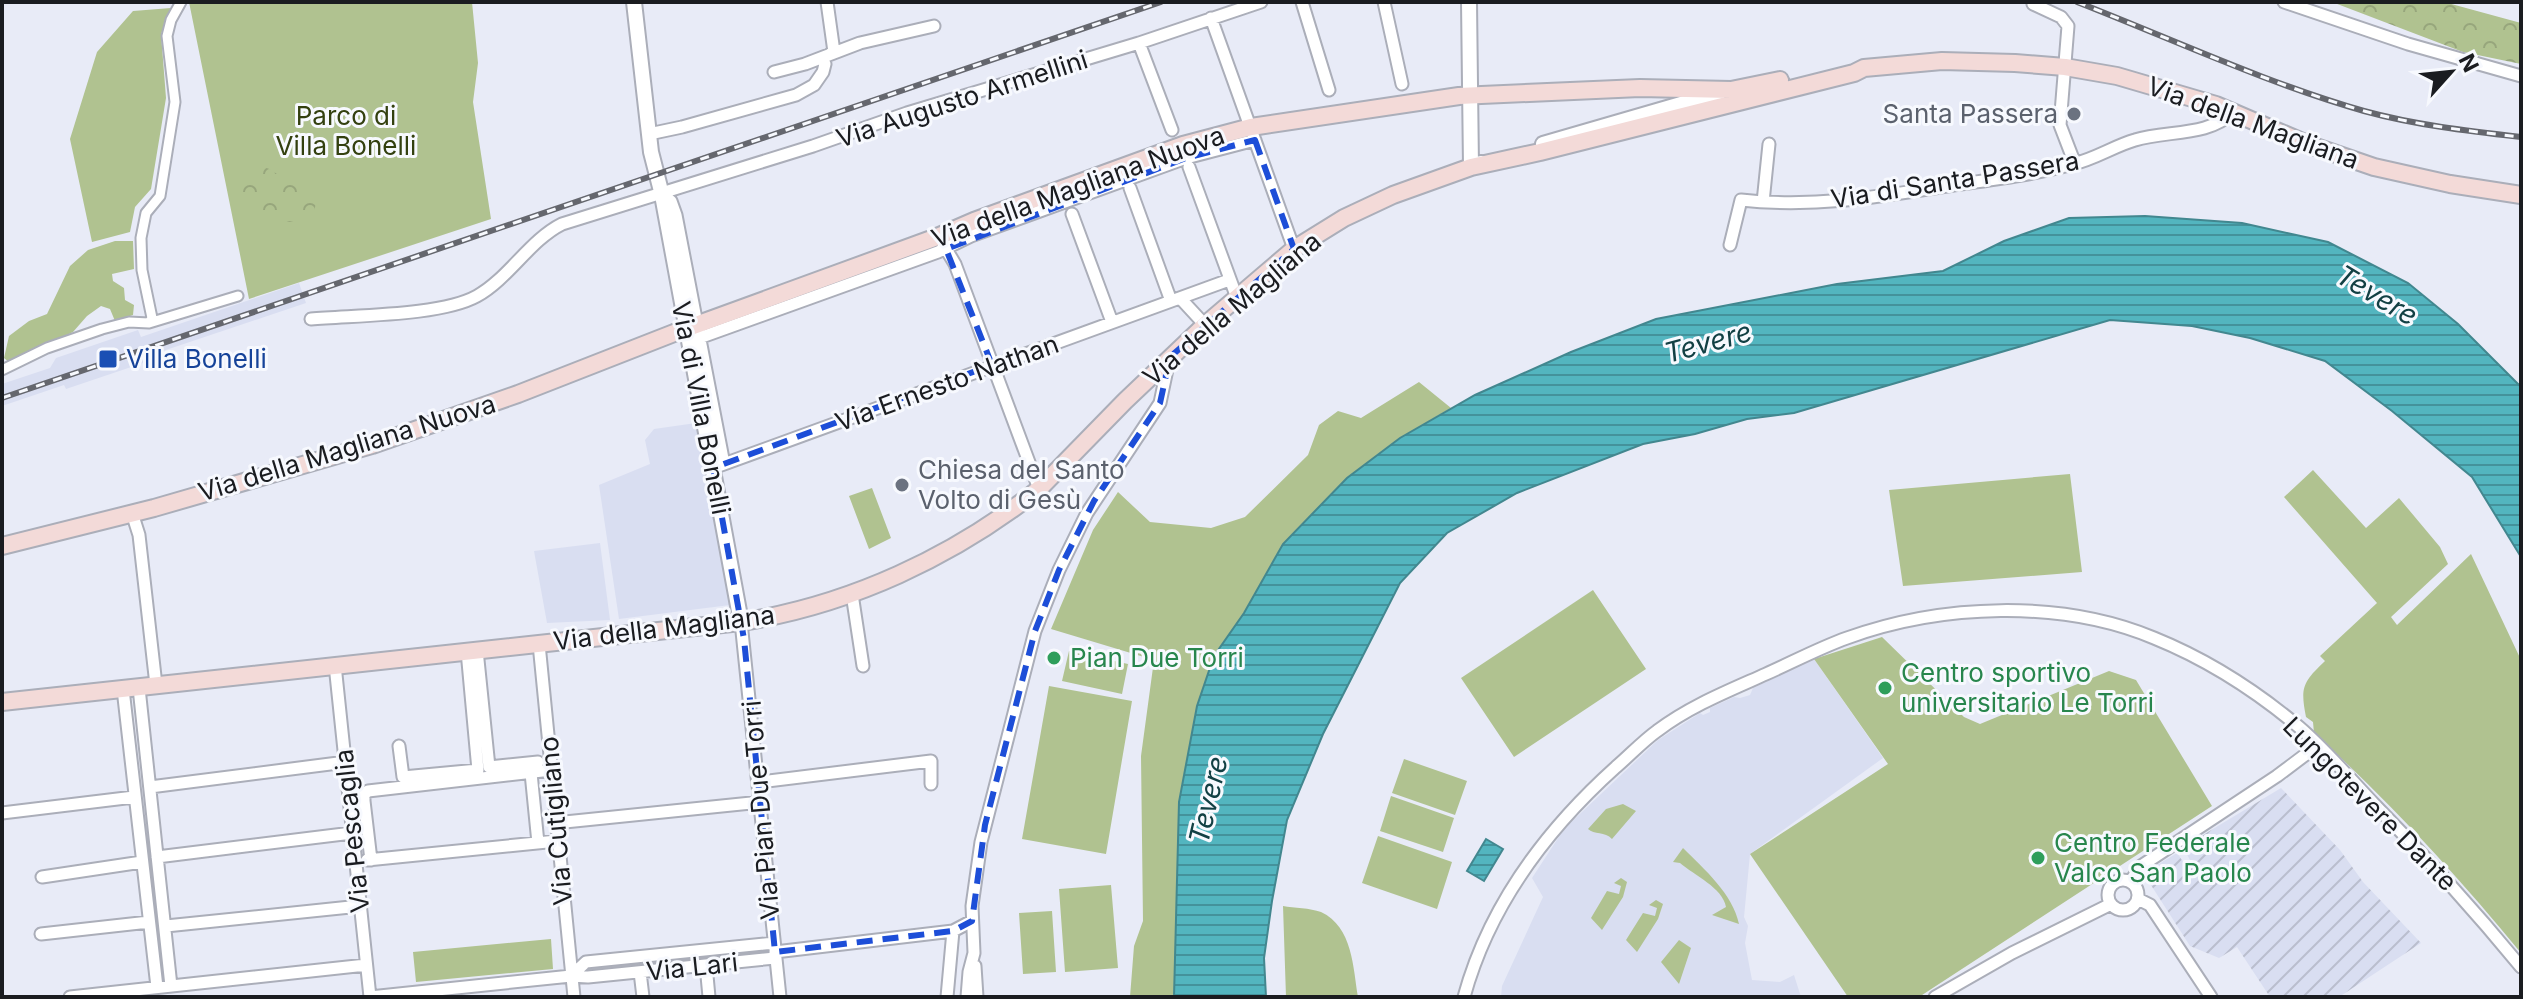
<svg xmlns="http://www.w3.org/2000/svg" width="2523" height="999" font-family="Inter,sans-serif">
<defs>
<pattern id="industrial-furrows" width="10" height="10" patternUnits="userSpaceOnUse" patternTransform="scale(2)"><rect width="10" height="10" fill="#d9def1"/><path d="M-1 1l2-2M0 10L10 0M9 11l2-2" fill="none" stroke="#babece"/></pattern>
<pattern id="forest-crowns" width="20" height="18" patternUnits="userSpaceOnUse" patternTransform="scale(2)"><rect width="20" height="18" fill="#b0c290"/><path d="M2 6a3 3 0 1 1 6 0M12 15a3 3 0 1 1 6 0" fill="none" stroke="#97a67c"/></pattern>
<pattern id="water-rules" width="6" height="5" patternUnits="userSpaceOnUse" patternTransform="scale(2)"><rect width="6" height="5" fill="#53b5bf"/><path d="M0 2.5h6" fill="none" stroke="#44929b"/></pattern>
</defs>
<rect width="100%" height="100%" fill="#e8ebf7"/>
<path fill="#d9def1" d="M299,283L306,303L148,356L149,361L66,389L64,385L2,406V384L50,368L56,358L138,330L141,337Z
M696,423L730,605L619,619L599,485L650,464L645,440L654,429Z
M600,543L610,620L547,623L534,551Z
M1814,659L1883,758L1750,854L1744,917L1748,926L1745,943L1752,980L1780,982L1794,975L1801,997H1501L1502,986L1543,897L1532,878L1564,829L1658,740L1700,713L1703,715L1710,712V708L1734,697L1740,698L1750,695L1753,688Z"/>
<path fill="url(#industrial-furrows)" d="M2281,788L2340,850L2363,882L2421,943L2339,997H2270L2237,947L2219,958L2190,946L2149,882L2148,872L2152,868L2177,853L2184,863L2190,860L2183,847Z"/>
<path fill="#b0c290" d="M189,2H472L478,63L473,102L491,219L249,299Z
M171,8L161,34L166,98L151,189L135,207L130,232L92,242L70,139L97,52L133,11Z
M115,241H133L134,269L112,274L113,281L124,288L125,300L134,305L133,315L115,321L110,309L101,306L87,316L73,332L10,363L4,358L9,336L29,321L47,314L70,266L88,250Z
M1419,382L1451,408L1400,438L1347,478L1283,544L1244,613L1214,656L1178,907L1174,997H1130L1134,946L1143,921L1141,756L1154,660L1051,629L1093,530L1118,492L1150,522L1211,528L1245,517L1308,455L1319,425L1338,411L1361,418Z
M2313,470L2366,528L2399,498L2440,547L2448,564L2391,617L2397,625L2471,554L2521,660V953C2457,875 2389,801 2314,733L2313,722L2306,717C2300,687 2303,682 2325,661L2320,656L2377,603L2284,497Z
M2070,474L2082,572L1903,586L1889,490Z
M872,488L891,538L869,549L849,496Z
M1593,590L1646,669L1514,757L1461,678Z
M1882,637L1964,717L1980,724L2109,671L2136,680L2212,806L1919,997H1848L1750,854L1888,764L1814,659Z
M1069,651L1128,664L1122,694L1062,681Z
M1049,686L1132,701L1106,854L1022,839Z
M1404,759L1467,781L1455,815L1392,793Z
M1391,796L1454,818L1443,852L1380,831Z
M1623,804L1636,811L1612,839C1605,831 1594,835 1588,829L1606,809Z
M1378,836L1452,862L1437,909L1362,883Z
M1683,848C1704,869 1733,894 1739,924L1712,915L1726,907C1723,888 1694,875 1680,863L1673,862Z
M1621,878L1627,882L1623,897L1602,930L1591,918L1607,891L1619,894L1621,886L1614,883Z
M1111,885L1118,968L1065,972L1059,889Z
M1656,900L1663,904L1658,919L1637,952L1626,940L1643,913L1655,916L1657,908L1649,905Z
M1283,906C1294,908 1310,908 1321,912C1353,927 1353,968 1358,997H1286Z
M1052,911L1056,972L1023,974L1019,913Z
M551,939L553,969L416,982L413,952Z
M1679,940L1691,948L1679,984L1661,962Z"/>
<path fill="url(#forest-crowns)" d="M2332,2H2444L2521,23V64L2463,52Z
M250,165C273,167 269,170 287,180C299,186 306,188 317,197L313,218L289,222L242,209L232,180Z"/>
<path fill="url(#water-rules)" stroke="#42878f" stroke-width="2" d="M2145,216L2242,223L2328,242L2408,283L2458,324L2521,387V557L2472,477L2392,411L2325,361L2250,338L2192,326L2110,320L1794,413L1747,419L1695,434L1643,444L1517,493L1447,533L1400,583L1323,734L1287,820L1272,901L1264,958L1266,997H1174L1179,802L1197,706L1214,656L1244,613L1283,544L1347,478L1400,438L1475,395L1571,352L1656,319L1837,284L1943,271L2004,241L2069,218Z
M1486,839L1503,849L1484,881L1467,871Z"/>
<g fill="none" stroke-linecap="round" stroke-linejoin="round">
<g stroke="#abaeb9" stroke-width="13">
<path id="pedestrian" d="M149,323L152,318L142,270L141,238L146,213L160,196L175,102L167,36L171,20L181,2
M2,370L47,348L102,329L129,322L149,323L238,296"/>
</g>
<g stroke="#abaeb9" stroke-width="15">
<path id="minor" d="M827,2L834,52L830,54
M1302,2L1329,90
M1384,2L1402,84
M2284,2L2408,44L2521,76
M2033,4L2061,17L2068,26L2060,125L2075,164
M1211,18L1294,249
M1139,43L1172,130
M774,72L805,64L860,43L934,26
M649,134L682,127L796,95L814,85L823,72L825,64
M1189,167L1237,298
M1130,188L1171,301
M662,195L671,201L676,215L724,464
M1763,202L1769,144
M1072,214L1112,322
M943,244L955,264L1039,489
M1730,245L1741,200C1811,208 1878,197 1947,186C1989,180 2032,175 2073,164C2095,159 2114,146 2135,140C2167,130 2208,137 2233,112
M1181,299L1205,325
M311,319C354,315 441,316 477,296C508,279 530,240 562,224L813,146L907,113L1139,43L1261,2
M685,329L699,338L938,252L971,236L1186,158L1255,140
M713,468L1229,280
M132,513L139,535L156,685
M852,594L863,666
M741,622L780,997
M539,644L574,997
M477,650L489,767L538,762
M335,665L370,997
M139,688L171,986
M123,689L157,987
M399,746L403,777L478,770L467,651
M531,773L538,843
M760,782L931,761V784
M150,787L346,762
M2,813L134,797
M555,823L761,802
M157,857L352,833
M367,860L557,841
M371,860L364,801V795L368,791L551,770
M42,877L142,862
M2108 895a15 15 0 1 1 30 0a15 15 0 1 1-30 0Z
M2130,882L2141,866L2277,776L2317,746
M2138,899L2150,905L2211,997
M166,926L360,906
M41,934L149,922
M775,952L953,931L972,921
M706,965L709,997
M975,966L977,997
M640,972L643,997
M571,976L586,962L774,943
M70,997L366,965
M370,997L571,976L588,977L775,958
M947,997L953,931
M967,997L969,972L974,953L972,906L981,842L1035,631L1059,570L1087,513L1160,403L1169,360
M1464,997C1489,906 1547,829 1616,767C1630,755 1643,741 1657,731C1690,706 1728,691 1766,674C1793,662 1819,648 1847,638C1941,604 2061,599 2154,638C2206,659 2256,691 2299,727C2326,750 2350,779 2375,805C2426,857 2475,911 2521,967
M1935,997L2012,953L2111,904"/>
</g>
<g stroke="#abaeb9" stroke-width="18">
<path id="tertiary" d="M634,2L651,152L662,195L741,622
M1469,2L1471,167L1481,163
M1543,144L1719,93"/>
</g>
<g stroke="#abaeb9" stroke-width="20">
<path id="secondary" d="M2,546L154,508L372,445L518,394L674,333L937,237L974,221L1183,145L1251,127L1459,96L1640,88L1731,90L1780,80
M2,702L741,622C850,605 953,557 1039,489L1125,401L1205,325L1294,249L1344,218L1393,195L1471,167L1540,152L1854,73L1864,68L1942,61L2015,63L2065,67L2117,76L2216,105L2307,144L2374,167L2450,184L2521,195"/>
</g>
<use href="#pedestrian" stroke="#fff" stroke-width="9"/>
<use href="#minor" stroke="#fff" stroke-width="11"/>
<use href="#tertiary" stroke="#fff" stroke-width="14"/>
<use href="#secondary" stroke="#f3dad8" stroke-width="16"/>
<g stroke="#65676e" stroke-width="6">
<path id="rail" d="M2077,2C2172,39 2266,83 2364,111C2415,125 2468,131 2521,137
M2,398L1161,2"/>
</g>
<use href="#rail" stroke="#f7f9fe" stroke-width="3" stroke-dasharray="9" stroke-linecap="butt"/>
</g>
<path fill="none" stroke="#1d4ed8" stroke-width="6" stroke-dasharray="16 10" stroke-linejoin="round" d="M1255,140L1294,249L1170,357L1160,403L1094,501L1059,570L1035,631L985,825L972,921L953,931L775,952L744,639L713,468L992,365L946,249L1186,158Z"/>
<g fill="#6b7280" stroke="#f7f9fe" stroke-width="3">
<circle cx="2074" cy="114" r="8"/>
<circle cx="902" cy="485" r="8"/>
</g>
<rect fill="#1a4fb4" stroke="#f7f9fe" stroke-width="3" x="98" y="349" width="20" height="20" rx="4"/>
<g fill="#2e9e5b" stroke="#f7f9fe" stroke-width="3">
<circle cx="1054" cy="658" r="8"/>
<circle cx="1885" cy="688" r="8"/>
<circle cx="2038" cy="858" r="8"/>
</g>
<g text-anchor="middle" stroke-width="6" stroke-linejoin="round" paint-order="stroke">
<g font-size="26" fill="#1a1c20" stroke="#f7f9fe">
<text transform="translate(962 99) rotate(-18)" y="9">Via Augusto Armellini</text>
<text transform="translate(2253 123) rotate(20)" y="9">Via della Magliana</text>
<text transform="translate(1955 180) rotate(-9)" y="9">Via di Santa Passera</text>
<text transform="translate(1078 187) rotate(-20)" y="9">Via della Magliana Nuova</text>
<text transform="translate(1232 309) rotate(-40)" y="9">Via della Magliana</text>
<text transform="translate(947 383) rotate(-20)" y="9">Via Ernesto Nathan</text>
<text transform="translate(701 408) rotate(79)" y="9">Via di Villa Bonelli</text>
<text transform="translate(347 448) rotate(-17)" y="9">Via della Magliana Nuova</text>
<text transform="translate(664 628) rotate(-7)" y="9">Via della Magliana</text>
<text transform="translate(2370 804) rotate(45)" y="9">Lungotevere Dante</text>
<text transform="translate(761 810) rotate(-95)" y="9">Via Pian Due Torri</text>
<text transform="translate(556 821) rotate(-95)" y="9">Via Cutigliano</text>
<text transform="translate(352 831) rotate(-96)" y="9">Via Pescaglia</text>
<text transform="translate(692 967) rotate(-6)" y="9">Via Lari</text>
</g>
<g font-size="26" fill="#5b616d" stroke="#f7f9fe" text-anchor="end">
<text x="2058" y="123">Santa Passera</text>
<text x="918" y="479" text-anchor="start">Chiesa del Santo<tspan x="918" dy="30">Volto di Gesù</tspan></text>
</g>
<g font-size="26" fill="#33400f" stroke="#f7f9fe">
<text x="346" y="125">Parco di<tspan x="346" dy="30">Villa Bonelli</tspan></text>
</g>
<g font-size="26" fill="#164399" stroke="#f7f9fe" text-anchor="start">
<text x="126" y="368">Villa Bonelli</text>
</g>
<g font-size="26" fill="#27864d" stroke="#f7f9fe" text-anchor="start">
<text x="1070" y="667">Pian Due Torri</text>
<text x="1901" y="682">Centro sportivo<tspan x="1901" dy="30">universitario Le Torri</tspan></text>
<text x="2054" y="852">Centro Federale<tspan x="2054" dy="30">Valco San Paolo</tspan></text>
</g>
<g font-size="28" font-style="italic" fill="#124044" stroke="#f7f9fe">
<text transform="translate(2377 295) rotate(31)" y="10">Tevere</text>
<text transform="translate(1708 342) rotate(-15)" y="10">Tevere</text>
<text transform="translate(1208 800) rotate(-77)" y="10">Tevere</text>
</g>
</g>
<rect width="2523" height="999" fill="none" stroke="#1a1c20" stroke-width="8"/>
<g transform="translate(2451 72) rotate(63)" stroke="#f7f9fe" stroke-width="6" paint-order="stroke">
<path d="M0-6L14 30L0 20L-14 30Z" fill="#1a1c20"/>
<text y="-12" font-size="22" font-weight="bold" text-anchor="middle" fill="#1a1c20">N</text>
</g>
</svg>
